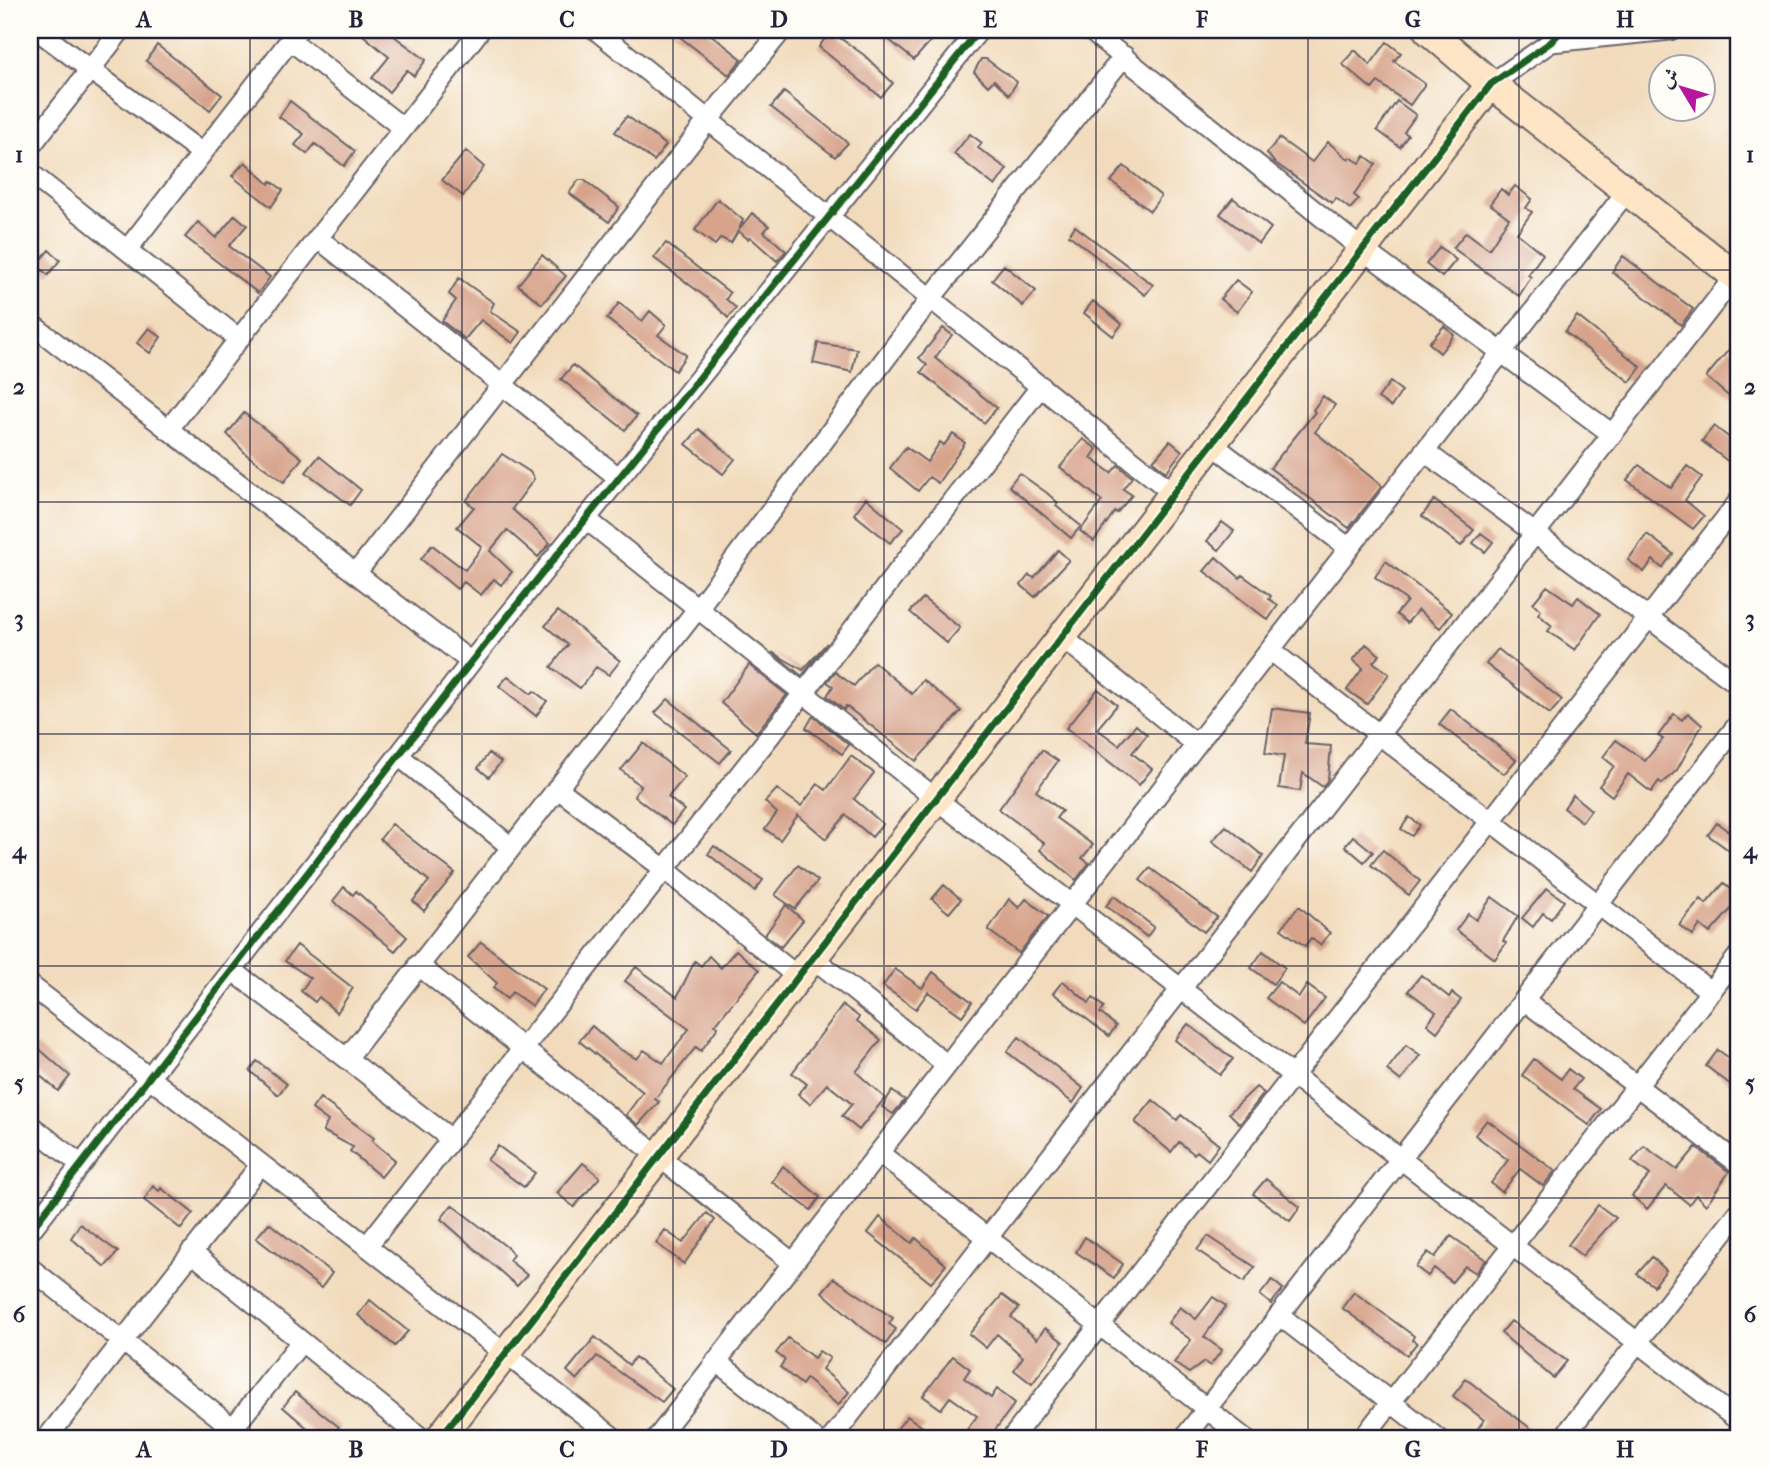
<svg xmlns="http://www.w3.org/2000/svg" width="1769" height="1468" font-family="'IM FELL French Canon',Amiri,serif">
<rect width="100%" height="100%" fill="#fdfcf7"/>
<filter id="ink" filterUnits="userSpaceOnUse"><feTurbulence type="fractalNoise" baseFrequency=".0143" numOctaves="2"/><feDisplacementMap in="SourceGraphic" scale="14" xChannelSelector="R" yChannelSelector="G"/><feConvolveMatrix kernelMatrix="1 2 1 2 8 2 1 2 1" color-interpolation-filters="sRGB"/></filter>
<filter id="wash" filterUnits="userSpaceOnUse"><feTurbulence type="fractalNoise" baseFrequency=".00686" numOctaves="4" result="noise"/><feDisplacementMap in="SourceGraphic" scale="28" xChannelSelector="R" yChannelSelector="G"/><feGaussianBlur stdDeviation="1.57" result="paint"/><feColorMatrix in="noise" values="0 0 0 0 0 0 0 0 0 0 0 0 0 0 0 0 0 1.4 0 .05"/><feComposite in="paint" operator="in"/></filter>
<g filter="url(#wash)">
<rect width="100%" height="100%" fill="#f2dbbc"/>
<g id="blocks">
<path fill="#d7a38b" d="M357,30H386L426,60L414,76L407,70L389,92L372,78L389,57Z
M671,30H705L742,59L729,75Z
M877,30H908L916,36L922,30H940L914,60Z
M830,31L864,55L893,83L881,97L819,47Z
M1387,42L1401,53L1394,61L1425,84L1410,105L1378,82L1372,89L1342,64L1355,50L1370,65Z
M157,45L222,95L210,110L146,61Z
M981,59H986L1017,82L1009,95L994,80L988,86L974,72Z
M784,92L848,143L835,157L771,107Z
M290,101L355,151L344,166L315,144L307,154L295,145L304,134L279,117Z
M1397,101L1416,115L1404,132L1408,135L1400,147L1377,130Z
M627,116L666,145L654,161L615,132Z
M970,134L982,143L978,148L1007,169L995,186L954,154Z
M1279,138L1312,162L1328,142L1348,159L1350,157L1360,163L1365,156L1376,164L1354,195L1359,199L1350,209L1336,198L1332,203L1274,162L1267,153Z
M466,151L484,167L463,196L442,180Z
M245,162L269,184L271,181L283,190L271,207L232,176Z
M1124,166L1161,196L1150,211L1111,181Z
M579,180H584L619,207L609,222L569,193Z
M1515,186L1532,199L1526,208L1532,212L1517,233L1543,254L1528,275L1531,277L1519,296L1453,248L1466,232L1489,249L1509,218L1490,204L1501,189L1508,195Z
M1233,198L1271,228L1259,244L1220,214Z
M718,199L743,220L738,231L752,213L769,226L764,232L786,251L777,261L750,237L748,239L738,231L731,243L721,238L715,245L695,230Z
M235,215L247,225L229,246L270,277L258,293L185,237L198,222L216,238Z
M1075,226L1153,285L1145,295L1069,235Z
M666,243L730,293L726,299L736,308L728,318L711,301L654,258Z
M1440,247L1456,260L1442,277L1426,264Z
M49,250L60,260L48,275L36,265Z
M542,255L566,276L542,304L518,285Z
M1623,256L1693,309L1681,325L1612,272Z
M1004,265L1036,291L1023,306L992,280Z
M459,278L494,303L490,311L521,332L513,343L481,320L465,339L442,321L456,300L449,294Z
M1236,280L1252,292L1237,312L1220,299Z
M1093,301L1122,324L1113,336L1084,313Z
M619,303L642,321L650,311L666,325L658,335L686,355L675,371L607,319Z
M1577,316L1641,367L1630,382L1565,332Z
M1444,326L1454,335L1440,353L1429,343Z
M149,328L161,337L150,353L137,343Z
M943,328L952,335L935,358L997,408L984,423L921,372L927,365L919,358Z
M818,343L857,349L852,372L813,363Z
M1731,347L1739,353V405L1706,377Z
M573,365L637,416L625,430L561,379Z
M1390,382L1402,391L1391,407L1378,398Z
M1323,396L1335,405L1315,432L1382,486L1349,528L1270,468L1315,412L1313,410Z
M244,413L302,458L284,482L247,455L227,434Z
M1714,426L1739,445V470L1702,441Z
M699,429L735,459L723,474L686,444Z
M953,434L965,443L938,483L929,477L918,491L890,468L906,447L927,462L940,442L944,445Z
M1083,439L1097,449L1091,458L1111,473L1118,465L1132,477L1123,489L1132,495L1117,513L1115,511L1094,541L1080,531L1102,501L1060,467Z
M1170,441L1182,451L1166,472L1153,461Z
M502,454L530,472L534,479L512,509L550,543L538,557L507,530L490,551L512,572L501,585L494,579L481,595L464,582L457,589L421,559L432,545L465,570L482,547L457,527L474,507L466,501Z
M319,456L361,490L350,505L306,472Z
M1639,465L1671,488L1687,466L1702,477L1685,500L1704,516L1693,529L1627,480Z
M1019,473L1047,493L1058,503L1056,506L1081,526L1071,538L1009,486Z
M866,498L903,529L890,543L854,514Z
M1434,500L1474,530L1461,546L1422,516Z
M1222,522L1234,531L1219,550L1207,541Z
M1481,533L1493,542L1485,552L1473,543Z
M1647,534L1673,554L1662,568L1653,560L1644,572L1628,560Z
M1058,550L1069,560L1035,597L1021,585L1029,575L1034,578Z
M1216,557L1240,578L1242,575L1271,596L1269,599L1278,605L1268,620L1204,571Z
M1386,561L1452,613L1440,628L1418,610L1407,623L1396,614L1407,601L1375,577Z
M1547,586L1573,604L1578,597L1600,614L1575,650L1548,631L1552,626L1538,614L1541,610L1533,603Z
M923,598L960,628L947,643L910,612Z
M558,611L620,661L609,675L596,667L580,688L551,667L568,645L545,626Z
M827,643L802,676L772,652L803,670Z
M1366,644L1380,655L1373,662L1389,674L1367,704L1347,690L1363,668L1353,660Z
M1498,649L1562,700L1550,714L1486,664Z
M874,662L912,694L923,680L961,711L916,761L846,706L844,710L827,696L833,686L827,682L835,672L854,686Z
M749,665L787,695L756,733L721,703Z
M508,676L531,694L534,691L547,701L536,716L499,686Z
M1098,689L1117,705L1097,729L1119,745L1136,725L1147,735L1132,753L1152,769L1139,785L1066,728Z
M668,699L731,750L720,763L655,713Z
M1272,708L1310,713L1305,744L1331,746L1328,779L1323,787L1303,773L1300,791L1279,788L1284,756L1265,753Z
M1451,709L1516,760L1504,774L1439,724Z
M1688,713L1702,725L1677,770L1662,784L1659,781L1651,792L1628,774L1612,796L1599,786L1614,766L1603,757L1616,740L1645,761L1663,739L1658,736L1674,714L1682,720Z
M813,716L849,745L842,754L806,728Z
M643,743L685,777L668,797L684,810L672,825L634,796L641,786L621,770Z
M1042,750L1058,761L1036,791L1062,811L1056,818L1093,845L1082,858L1089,863L1076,880L1040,850L1044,843L999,809Z
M489,753L501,762L489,777L478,768Z
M851,756L874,773L854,799L883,824L872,837L846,815L826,839L798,815L780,840L765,829L777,813L765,802L777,789L801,806L818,784L826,790Z
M1573,795L1591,810L1582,822L1564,808Z
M1409,817L1420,825L1412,836L1401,829Z
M1717,823L1739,839L1730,851L1708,835Z
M392,824L455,873L424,911L413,901L429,881L380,839Z
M1226,826L1263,856L1252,872L1212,841Z
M1353,836L1373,852L1364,862L1345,846Z
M714,846L763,880L755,891L708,854Z
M1383,850L1420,881L1409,895L1371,865Z
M798,865L818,881L795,909L775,895Z
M1150,868L1217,917L1204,932L1140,880Z
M1724,883L1739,896V900L1710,933L1700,925L1693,935L1679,925L1701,899L1706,904Z
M944,885L961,899L949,913L932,899Z
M344,887L353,895L356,891L407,937L395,951L333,901Z
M1547,888L1564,901L1551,919L1543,913L1533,927L1522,918Z
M1114,896L1154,927L1147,937L1106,906Z
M1492,897L1518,916L1503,941L1506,943L1495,959L1456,930L1468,914L1476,920Z
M1009,899L1019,908L1026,899L1048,916L1019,953L988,930Z
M786,905L803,920L781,947L765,935Z
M1299,906L1330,933L1320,945L1311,938L1305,946L1281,929Z
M481,942L544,989L532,1006L512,992L507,999L493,988L497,983L468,957Z
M297,945L353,988L337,1013L319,997L315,1002L301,991L310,978L285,961Z
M736,950L759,970L715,1025L718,1027L701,1051L696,1047L655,1099L659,1102L638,1125L626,1115L643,1092L579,1041L592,1026L616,1047L637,1059L644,1050L663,1063L689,1029L625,981L636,967L677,997L695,961L701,966L709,956L721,968Z
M1263,951L1285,968L1273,984L1251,968Z
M895,969L922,988L933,972L972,1002L962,1016L928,992L916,1009L883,986Z
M1421,975L1449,997L1452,993L1461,1000L1437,1032L1427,1024L1436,1012L1408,991Z
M1063,981L1089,1003L1093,998L1104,1007L1100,1013L1116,1026L1109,1036L1053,993Z
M1279,982L1299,997L1307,985L1325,998L1304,1026L1266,998Z
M843,1005L859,1017L857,1021L881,1040L856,1072L885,1098L859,1130L842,1116L852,1104L827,1084L810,1104L798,1094L807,1084L792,1073Z
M1188,1024L1233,1059L1220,1075L1175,1040Z
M1019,1037L1083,1088L1073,1103L1007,1052Z
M1406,1045L1420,1055L1401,1081L1387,1070Z
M36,1046L70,1076L58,1091L30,1067V1053Z
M1718,1050L1739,1065V1091L1706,1066Z
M1534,1059L1561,1079L1568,1069L1581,1079L1573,1089L1601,1109L1589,1125L1522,1075Z
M257,1061L287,1084L278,1095L250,1071Z
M1256,1087L1264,1093L1240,1124L1229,1113Z
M892,1091L905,1100L893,1114L882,1107Z
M320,1098L374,1138L372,1141L395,1160L381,1177L350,1151L353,1147L323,1131L328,1121L312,1109Z
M1153,1100L1177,1120L1181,1115L1219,1145L1208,1160L1197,1151L1194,1154L1179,1142L1171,1152L1135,1122Z
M1487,1120L1555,1171L1543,1186L1520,1169L1502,1192L1491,1183L1508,1160L1475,1135Z
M498,1146L535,1173L524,1187L487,1160Z
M1644,1146L1677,1170L1696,1147L1729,1172L1706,1205L1696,1195L1689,1204L1666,1186L1647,1209L1632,1196L1650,1175L1632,1161Z
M583,1163L600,1177L574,1207L557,1193Z
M783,1166L820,1197L811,1210L772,1182Z
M1266,1179L1300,1207L1290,1221L1253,1194Z
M153,1186L159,1191L161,1188L193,1213L181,1229L144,1200Z
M452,1205L508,1248L513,1255L509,1260L527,1275L517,1286L441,1219Z
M1598,1205L1616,1218L1582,1256L1568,1245Z
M707,1213L715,1220L684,1264L656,1243L665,1230L683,1243Z
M880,1217L912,1243L916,1238L946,1265L931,1283L868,1233Z
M269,1223L332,1273L321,1288L256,1238Z
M80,1224L118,1252L105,1267L71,1238Z
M1208,1236L1255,1267L1244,1282L1197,1250Z
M1451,1236L1486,1260L1476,1273L1465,1266L1452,1282L1434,1268L1428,1276L1416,1267L1428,1252L1435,1257Z
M1085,1237L1123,1264L1114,1278L1076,1252Z
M1652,1257L1666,1270L1654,1286L1637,1274Z
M834,1278L893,1318L889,1324L896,1329L886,1344L864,1329L822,1292Z
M1272,1280L1283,1289L1271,1304L1260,1295Z
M1354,1292L1414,1336L1412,1340L1417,1343L1407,1355L1342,1308Z
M1002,1295L1019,1308L1011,1317L1037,1339L1045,1328L1063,1342L1032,1384L1014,1370L1023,1357L997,1334L986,1348L969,1334Z
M1213,1297L1226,1306L1204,1337L1222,1350L1210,1366L1204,1362L1189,1373L1174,1363L1191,1340L1168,1323L1180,1307L1196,1319Z
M370,1300L408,1331L395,1346L358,1315Z
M1511,1321L1567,1361L1553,1378L1501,1333Z
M595,1337L629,1365L635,1357L673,1389L662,1402L597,1356L577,1380L567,1371Z
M788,1338L814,1358L819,1351L830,1358L822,1369L849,1392L838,1405L806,1379L802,1385L780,1367L785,1360L776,1353Z
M953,1356L970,1369L964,1378L991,1398L997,1389L1015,1403L989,1438H976L966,1431L977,1416L950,1397L941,1409L923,1396Z
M1466,1379L1543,1438H1513L1502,1430L1497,1438H1471L1484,1420L1453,1396Z
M295,1392L339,1427L331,1438H319L283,1407Z
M907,1416L924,1428L917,1438H890Z"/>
</g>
</g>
<g filter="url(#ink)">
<use href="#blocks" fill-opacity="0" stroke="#6b6368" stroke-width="2"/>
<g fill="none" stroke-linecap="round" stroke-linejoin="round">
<g stroke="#6b6368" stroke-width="23">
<path id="street" d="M37,30L202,153
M596,30L1173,493
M1090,30L1363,250L1612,434
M290,40L403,128
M1551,42L1670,30
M1491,84L1551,42L1559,33
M30,147L121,30
M30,173L239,339
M319,239L619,478
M127,250L298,30
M30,323L471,662
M168,430L480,30
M1212,444L1349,548
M1424,451L1739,685
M586,519L936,799L1739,1421
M356,573L709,119L782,30
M1062,637L1196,744
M1270,650L1711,992
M399,756L511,847
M557,788L663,868L798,977
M813,958L947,1065
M418,965L793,1263
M232,970L451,1139
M30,985L614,1438
M1524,1000L1739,1164
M348,1057L698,608L931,298L1124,56
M30,1125L81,1165
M879,1153L1244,1438
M30,1231L471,662L979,30
M367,1246L803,694L1041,386
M191,1252L421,1438
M30,1268L233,1428
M1279,1315L1437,1438
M716,1361L814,1438
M226,1437L301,1342
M47,1438L261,1164
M657,1438L1627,191
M832,1438L1735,276
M1012,1438L1739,501
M1184,1438L1739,723
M1363,1438L1739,955
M1563,1438L1739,1212"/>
</g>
<g stroke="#6b6368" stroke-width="32">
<path id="secondary" d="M1428,30L1491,84L1739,279
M440,1438L1491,84"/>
</g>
<use href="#street" stroke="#fff" stroke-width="19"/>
<use href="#secondary" stroke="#fde5c5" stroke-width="28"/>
<g stroke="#fdfcf7" stroke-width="11">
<path id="cycleway" d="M30,1231L471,662L979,30
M440,1438L1491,84L1551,42L1562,30"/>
</g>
<use href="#cycleway" stroke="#1b5e20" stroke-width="7"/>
</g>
</g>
<path fill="none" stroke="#22223b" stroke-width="2" stroke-opacity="0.55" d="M250,30V1438M462,30V1438M673,30V1438M884,30V1438M1096,30V1438M1308,30V1438M1519,30V1438M30,270H1739M30,502H1739M30,734H1739M30,966H1739M30,1198H1739"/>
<rect width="1769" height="1468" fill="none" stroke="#fdfcf7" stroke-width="77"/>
<g transform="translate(1682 88) rotate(308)"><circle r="33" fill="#fdfcf7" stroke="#a5a5ac" stroke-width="2"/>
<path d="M0-5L12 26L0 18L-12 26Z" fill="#b5179e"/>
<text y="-10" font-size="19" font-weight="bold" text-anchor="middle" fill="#22223b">ش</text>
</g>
<rect x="38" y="38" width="1692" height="1392" fill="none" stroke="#22223b" stroke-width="2.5"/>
<g font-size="23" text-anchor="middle" font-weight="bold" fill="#22223b">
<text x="144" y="27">A</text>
<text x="356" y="27">B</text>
<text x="567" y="27">C</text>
<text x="779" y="27">D</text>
<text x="990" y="27">E</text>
<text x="1202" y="27">F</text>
<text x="1413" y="27">G</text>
<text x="1625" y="27">H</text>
<text x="19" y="162">1</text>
<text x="1750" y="162">1</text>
<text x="19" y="394">2</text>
<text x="1750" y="394">2</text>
<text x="19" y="626">3</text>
<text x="1750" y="626">3</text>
<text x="19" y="858">4</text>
<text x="1750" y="858">4</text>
<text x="19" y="1090">5</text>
<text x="1750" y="1090">5</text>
<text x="19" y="1322">6</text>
<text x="1750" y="1322">6</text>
<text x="144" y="1457">A</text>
<text x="356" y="1457">B</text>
<text x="567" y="1457">C</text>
<text x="779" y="1457">D</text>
<text x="990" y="1457">E</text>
<text x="1202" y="1457">F</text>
<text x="1413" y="1457">G</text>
<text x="1625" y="1457">H</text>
</g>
</svg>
